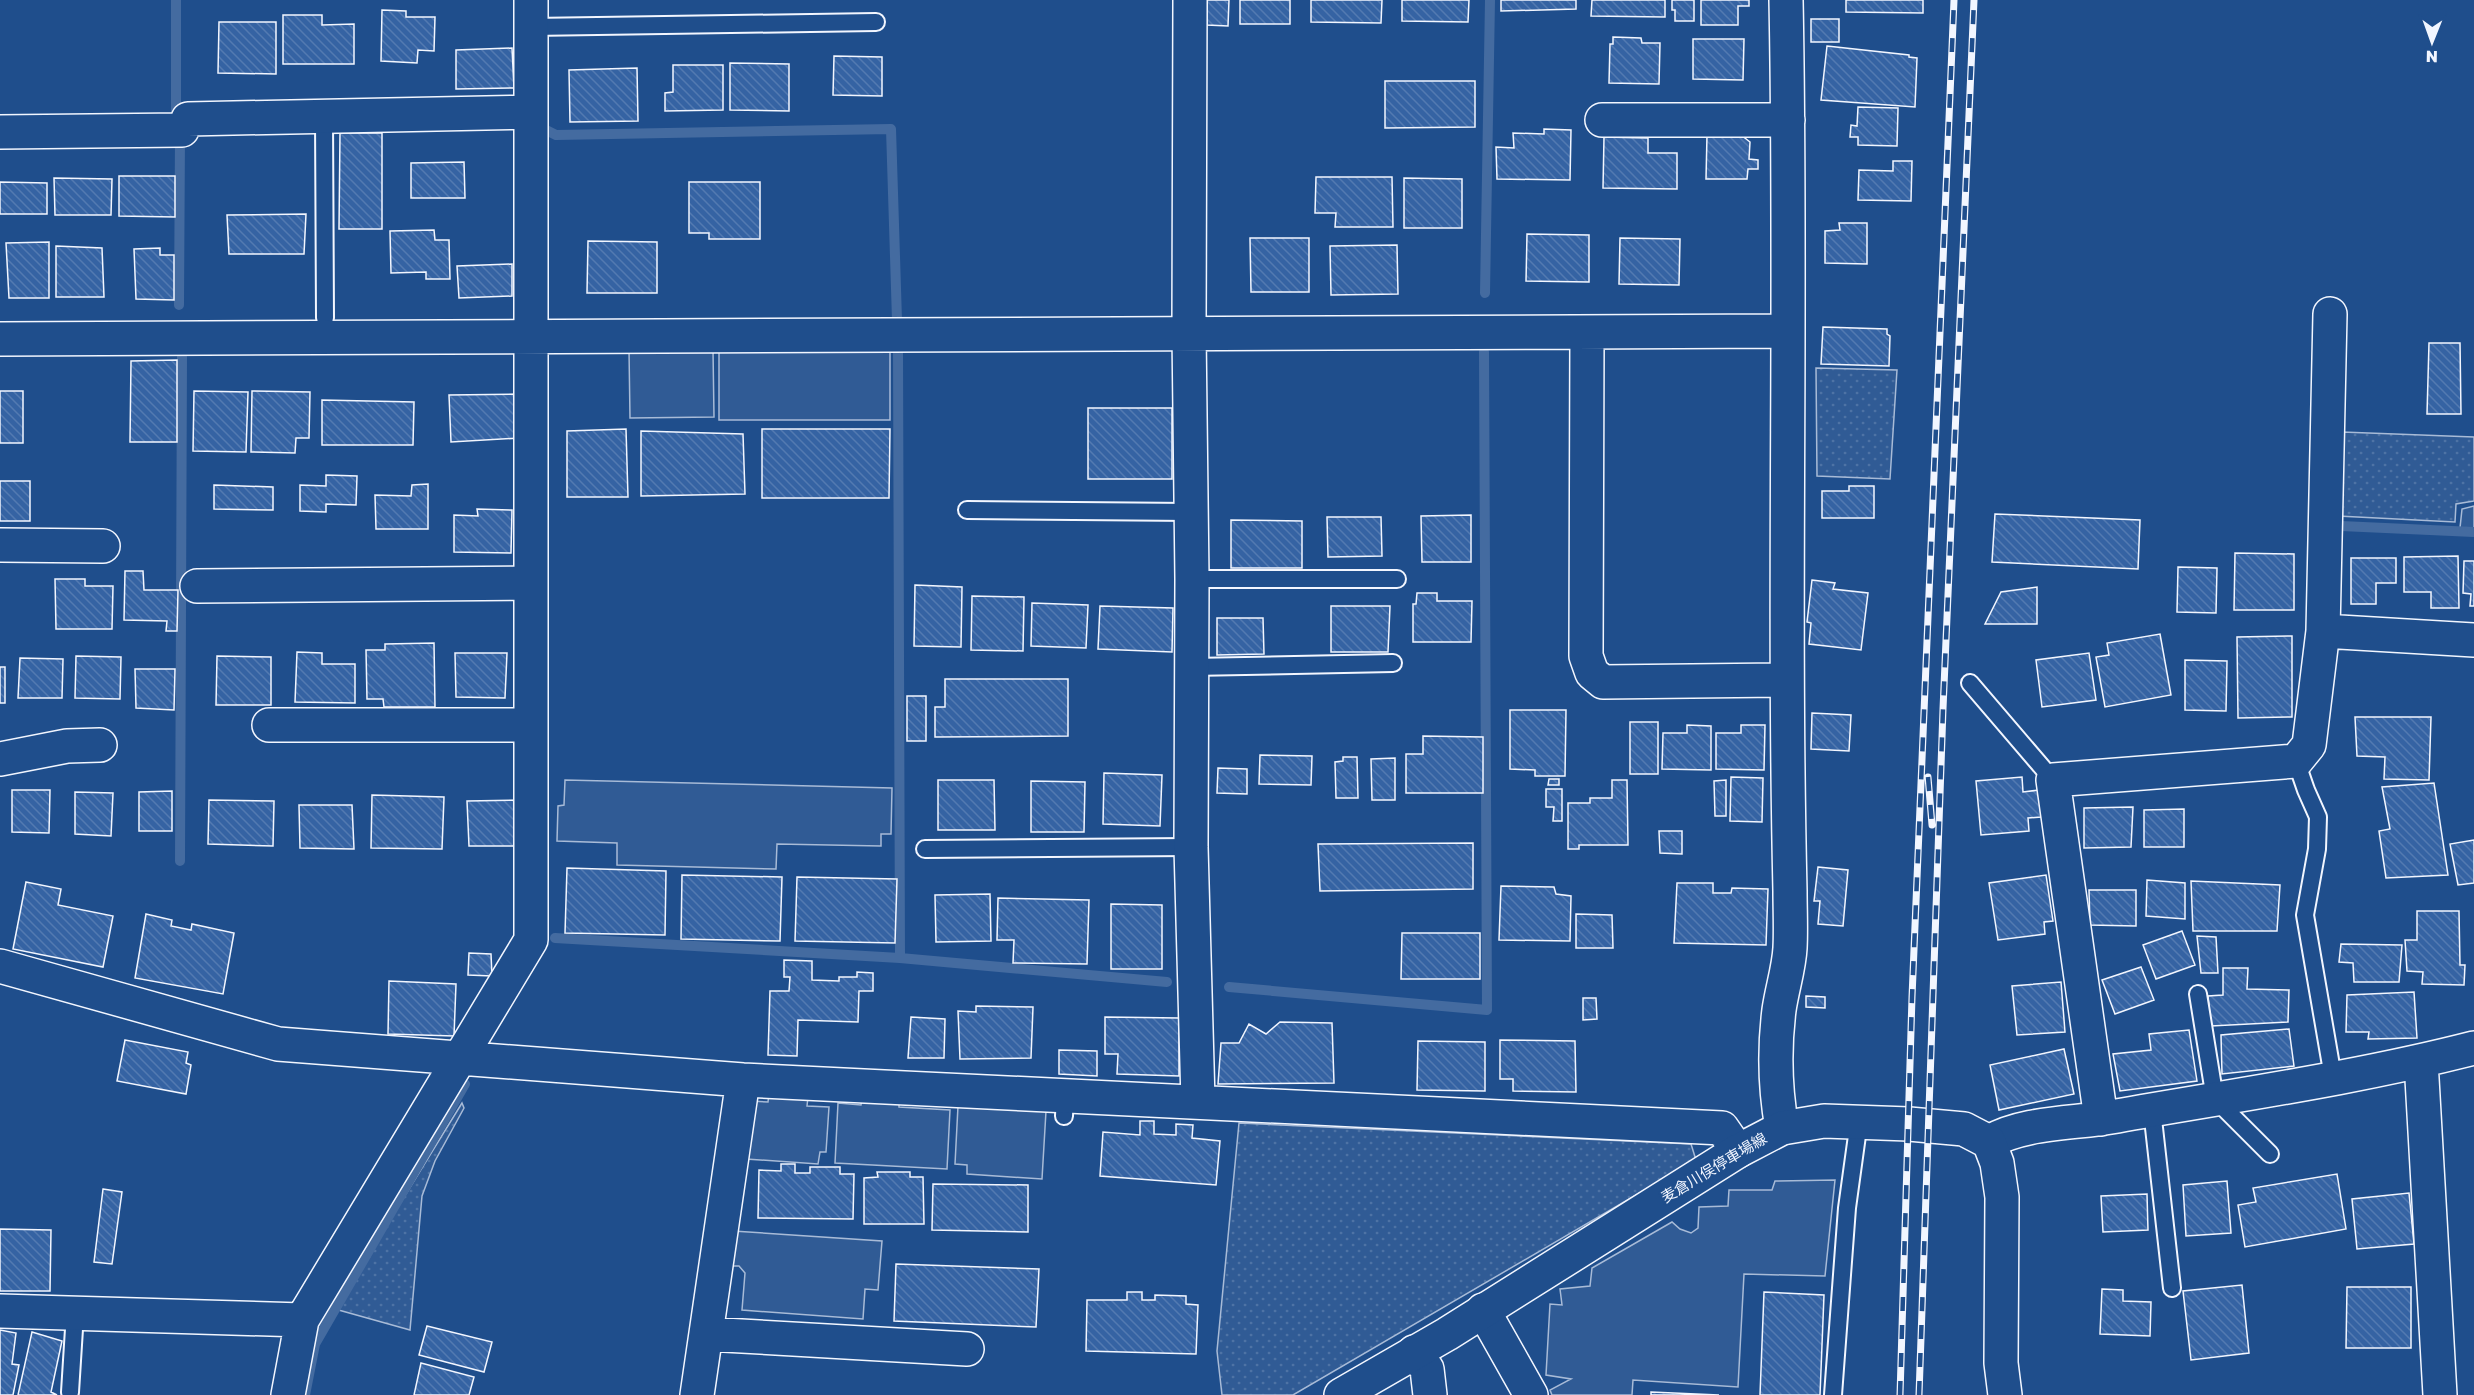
<svg xmlns="http://www.w3.org/2000/svg" width="2474" height="1395" font-family="'Golos Text','Noto Sans JP',sans-serif">
<defs>
<pattern id="grass-dots" width="8" height="8" patternUnits="userSpaceOnUse" patternTransform="scale(1.5)"><rect width="8" height="8" fill="#305b95"/><path d="M2 2h.1M6 6h.1" fill="none" stroke="#4e73a5" stroke-width="1.8" stroke-linecap="round"/></pattern>
<pattern id="forest-firs" width="22" height="20" patternUnits="userSpaceOnUse" patternTransform="scale(1.5)"><rect width="22" height="20" fill="#305b95"/><path d="M5 1l3.5 6h-7zM16 11l3.5 6h-7z" fill="#4e73a5"/></pattern>
<pattern id="building-back-hatch" width="6" height="6" patternUnits="userSpaceOnUse" patternTransform="scale(1.5)"><rect width="6" height="6" fill="#3563a3"/><path d="M-1 5l2 2M0 0l6 6M5-1l2 2" fill="none" stroke="#537ab1"/></pattern>
</defs>
<rect width="100%" height="100%" fill="#1f4e8c"/>
<path fill="url(#grass-dots)" stroke="#a8bbd7" stroke-width="1.5" d="M1816,368L1897,370L1890,479L1817,476Z
M2342,432L2474,437V501L2456,504L2455,522L2338,516Z
M462,1103L464,1108L435,1161L422,1196L410,1330L335,1309Z
M1239,1123L1691,1144L1696,1160L1293,1395H1222L1217,1351Z"/>
<path fill="url(#forest-firs)" stroke="#a8bbd7" stroke-width="1.5" d="M2474,506V528H2460L2462,509Z"/>
<path fill="#305b95" stroke="#a8bbd7" stroke-width="1.5" d="M719,347L890,348V420H719Z
M629,350H713L714,417L630,418Z
M565,780L892,788L891,834H881V846L777,844L776,869L617,865V843L557,841L558,806L564,805Z
M769,1094L808,1097L807,1106L829,1107L826,1152H820L818,1164L746,1159L750,1101L768,1102Z
M862,1099L899,1101V1107L950,1110L947,1169L835,1163L838,1103L861,1105Z
M958,1106L1046,1111L1042,1179L967,1174V1165L955,1164Z
M1835,1180L1825,1276L1744,1274L1738,1387L1633,1380L1632,1395H1552L1550,1390L1571,1379L1546,1375L1550,1304L1562,1305L1560,1289L1590,1286L1592,1268L1672,1222L1680,1229L1691,1233L1698,1228L1699,1207L1728,1206L1729,1190H1772L1775,1181Z
M733,1231L882,1241L878,1290L865,1289L863,1319L742,1310L745,1273L739,1266H731Z"/>
<g fill="none" stroke-linecap="round" stroke-linejoin="round">
<path stroke="#446ba0" stroke-width="10" d="M176,0V111
M546,130L556,135L891,129L898,352L900,958
M1485,293L1490,0
M179,305L180,135
M2341,526L2474,532
M180,861L182,357
M555,938L900,958L1167,982
M1229,987L1487,1010L1484,352
M305,1395L315,1344L465,1084"/>
</g>
<path fill="url(#building-back-hatch)" stroke="#f2f6ff" stroke-width="1.5" d="M1207,0H1229L1228,26L1207,25Z
M1240,0H1290V24H1240Z
M1311,0H1382L1381,23L1311,22Z
M1402,0H1469L1468,22L1402,21Z
M1501,0H1576V9L1501,11Z
M1592,0H1665V17L1591,16Z
M1672,0H1694V21H1675V10H1672Z
M1701,0H1749V6H1738V25H1701Z
M1846,0H1923V13L1846,12Z
M382,10L406,11V17H435L434,51L418,50L417,63L381,61Z
M283,15H322V25L354,24V64H283Z
M1811,19H1839V42H1811Z
M219,22H276V74L218,73Z
M1613,37L1641,38L1642,43H1660L1659,84L1609,83L1610,44H1613Z
M1693,39H1744L1743,80L1693,79Z
M1827,46L1909,55V57L1917,58L1915,107L1821,100Z
M512,48L514,88L456,89V50Z
M834,56L882,57V96L833,95Z
M730,63L789,64V111L730,110Z
M673,65H723V110L665,111V93L673,92Z
M637,68L638,121L570,122L569,70Z
M1385,81H1475V127L1385,128Z
M1858,107L1898,108L1897,146L1858,145V137H1850L1851,125L1857,126Z
M1544,129L1571,130L1570,180L1497,179L1496,147L1514,148L1513,133L1544,134Z
M340,133H382V229H339Z
M1707,135H1741L1750,142L1749,159L1758,160V169H1748L1747,179H1706Z
M1604,137L1648,138V153H1677V189L1603,188Z
M1893,161H1912L1911,201L1858,200L1859,170L1893,171Z
M464,162L465,198H411V163Z
M119,176H175V217L119,216Z
M1316,177H1392L1393,227H1335L1336,213H1315Z
M54,178L112,179L111,215H55Z
M1404,178L1462,179V228H1404Z
M0,182L47,183V214H0Z
M689,182H760V239H709V233H689Z
M306,214L304,254H229L227,215Z
M1839,223H1867V264L1825,263V231L1840,230Z
M434,230L435,240H449L450,279H426V272L391,273L390,231Z
M1527,234L1589,235V282L1526,281Z
M1250,238H1309V292H1251Z
M1620,238L1680,239L1679,285L1619,284Z
M588,241L657,242V293H587Z
M49,242V298H9L6,243Z
M1397,245L1398,294L1331,295L1330,246Z
M56,246L102,248L104,297H56Z
M160,248V255H174V300L136,299L134,249Z
M512,264V296L459,298L457,266Z
M1823,327L1887,329V334L1890,336L1889,366L1821,364Z
M2429,343H2460L2461,414H2427Z
M177,360V442H130L131,361Z
M0,391H23V443H0Z
M194,391L248,392L246,452L193,451Z
M252,391L310,392L309,438H296L295,453L251,452Z
M520,394L519,438L451,442L449,395Z
M322,400L414,402L413,445H322Z
M1088,408H1172V479H1088Z
M626,429L628,497H567V431Z
M762,429H890L889,498H762Z
M641,431L743,434L745,494L641,496Z
M326,475L357,476L356,505L326,504V512L300,511V485L326,486Z
M0,481H30V521H0Z
M428,484V529H376L375,495L411,496L412,485Z
M214,485L273,487V510L214,509Z
M1849,486H1874V518H1822V491H1849Z
M477,509L512,510L511,553L454,552V515L478,516Z
M1995,514L2140,520L2138,569L1992,562Z
M1471,515V562H1422L1421,516Z
M1327,517H1381L1382,556L1328,557Z
M1231,520L1302,521V568H1231Z
M2235,553L2294,554V610H2234Z
M2458,556L2459,608H2431V592H2404V557Z
M2351,558H2396V583H2376V604H2351Z
M2464,561H2474V606H2470L2471,594L2463,593Z
M2178,567L2217,568L2216,613L2177,612Z
M125,571H143L144,590H178L177,631H166L167,621L124,620Z
M55,579H85V586H113L112,629H56Z
M1812,580L1835,583L1833,589L1868,593L1861,650L1809,644L1811,623L1807,622Z
M915,585L962,587L961,647L914,646Z
M2037,587V624H1985L2001,592Z
M1417,593H1437V601H1472L1471,642H1413V604H1416Z
M972,596L1024,597L1023,651L971,650Z
M1032,603L1088,605L1086,648L1031,646Z
M1100,606L1173,608L1172,652L1098,649Z
M1331,606H1390L1388,652H1331Z
M1217,618H1263L1264,654L1217,655Z
M2160,634L2171,695L2105,707L2096,657L2109,655L2107,643Z
M2292,636V717L2238,718L2237,637Z
M434,643L435,707H384L383,699H367L366,650H385V644Z
M297,652L322,653V664H355V703L295,702Z
M455,653H507L505,698L456,697Z
M2089,653L2096,700L2042,707L2036,660Z
M76,656L121,657L120,699L75,698Z
M217,656L271,657V705H216Z
M20,658L63,659L62,698H18Z
M2185,660L2227,661L2226,711L2185,710Z
M0,667H5V703H0Z
M135,669H175L174,710L136,708Z
M945,679H1068V736L935,737V707H945Z
M907,696H926V741H907Z
M1510,710H1566L1565,776H1535V770L1510,769Z
M1812,713L1851,715L1849,751L1811,749Z
M2355,717H2431L2429,780L2384,779L2385,757L2357,756Z
M1630,722H1658V774H1630Z
M1687,725L1711,726V770L1662,769L1663,733H1687Z
M1741,725H1765L1764,770L1716,769V733H1741Z
M1423,736L1483,737V793H1406V754H1423Z
M1260,755L1312,756L1311,785L1259,784Z
M1343,757H1357L1358,798H1336L1335,762L1343,761Z
M1395,758V800H1372L1371,759Z
M1218,768L1247,769V794L1217,793Z
M1104,773L1162,775L1160,826L1103,824Z
M1731,777L1763,778L1762,822L1730,821Z
M2022,777L2023,792L2039,790L2041,817L2028,818L2029,831L1981,835L1976,781Z
M1549,779H1559V785H1548Z
M938,780H994L995,830H938Z
M1612,780H1627L1628,845H1579V849H1568V803H1590V798H1612Z
M1726,780V816H1715L1714,781Z
M1031,781L1085,782L1084,832H1031Z
M2434,783L2448,875L2386,878L2379,831L2390,829L2382,787Z
M1546,789H1562V821H1553L1554,807H1546Z
M12,790H50L49,833L12,832Z
M172,791V831H139V792Z
M75,792L113,793L111,836L75,834Z
M372,795L444,797L442,849L371,848Z
M209,800L274,801L273,846L208,844Z
M522,800L521,846H469L467,801Z
M299,805H352L354,849L300,848Z
M2133,807L2131,847L2084,848V808Z
M2184,809V847H2144V810Z
M1659,831H1682V854L1660,853Z
M2474,840V883L2458,885L2450,844Z
M1473,843V889L1320,891L1318,844Z
M1818,867L1848,870L1843,926L1818,924L1820,901H1814Z
M567,868L666,871L665,935L565,933Z
M682,875L782,877L780,941L681,939Z
M2046,875L2053,921L2044,922L2045,934L1998,940L1989,883Z
M797,877L897,879L895,943L795,941Z
M2147,880L2185,883V919L2146,916Z
M2191,881L2280,885L2277,931H2193Z
M26,882L61,889L58,905L113,916L103,967L13,949Z
M1677,883H1713V893H1731L1732,888L1768,889L1766,945L1674,943Z
M1501,886L1554,887L1556,894L1571,896L1570,941L1499,940Z
M2089,890H2136V926L2090,925Z
M990,894L991,941L936,942L935,895Z
M998,898L1089,900L1087,964L1013,963L1014,940H997Z
M1111,904L1162,905V969H1111Z
M2417,911H2459L2460,965H2465L2464,985L2422,984L2423,972L2407,971L2405,940H2417Z
M146,914L172,920L171,926L191,930L192,924L234,933L223,994L135,978Z
M1576,914L1612,915L1613,948H1576Z
M2182,931L2195,965L2156,979L2143,945Z
M1402,933H1480V979H1401Z
M2197,936L2216,937L2218,973H2201Z
M2341,944L2402,945L2399,982H2354L2353,963L2339,962Z
M469,953L491,954L492,976L468,975Z
M784,960L812,961V980L839,981V977H857V972L873,973V991H859L858,1022L798,1020L797,1056L768,1055L770,991H789L790,977H784Z
M2141,967L2154,1000L2115,1014L2102,980Z
M2223,968H2248L2247,989L2289,990L2288,1022L2211,1026L2208,996L2223,995Z
M389,981L456,984L454,1036L388,1034Z
M2061,982L2065,1032L2017,1035L2012,986Z
M2414,992L2417,1038L2368,1039L2369,1032H2346L2347,995Z
M1806,996L1825,997V1008L1806,1007Z
M1583,998H1596L1597,1019L1583,1020Z
M976,1006L1033,1007L1031,1058L960,1059L958,1011L976,1012Z
M911,1017L945,1019L944,1058H908Z
M1105,1017L1179,1018V1076L1117,1074L1118,1054H1105Z
M1280,1022L1332,1023L1334,1083L1218,1084L1221,1043H1239L1249,1024L1266,1034Z
M2289,1029L2294,1066L2222,1074L2221,1035Z
M2189,1030L2197,1081L2120,1091L2113,1054L2151,1050L2149,1034Z
M125,1040L188,1052L186,1063L191,1065L186,1094L117,1081Z
M1500,1040L1575,1041L1576,1092L1513,1091V1079H1500Z
M1418,1041L1485,1042V1091L1417,1090Z
M2064,1049L2074,1094L1999,1110L1990,1065Z
M1059,1050L1097,1051V1076L1059,1074Z
M1140,1121H1154V1134L1176,1135V1124L1193,1125L1192,1138L1220,1141L1216,1185L1100,1176L1103,1132L1140,1135Z
M781,1164H795V1173H810V1167H840V1174H854L853,1219L758,1218L759,1170L781,1171Z
M877,1172H910V1177H923L924,1224H864V1178L878,1177Z
M2337,1174L2346,1229L2245,1247L2238,1205L2256,1202L2253,1188Z
M2227,1181L2231,1233L2186,1236L2183,1185Z
M933,1184L1028,1185V1232L932,1230Z
M103,1189L122,1192L112,1264L94,1262Z
M2409,1193L2414,1244L2357,1249L2352,1199Z
M2147,1194L2148,1230L2103,1232L2101,1196Z
M0,1229L51,1230L50,1291H0Z
M896,1264L1039,1269L1036,1327L894,1321Z
M2242,1285L2249,1353L2191,1360L2183,1291Z
M2347,1287H2411V1348H2346Z
M2102,1289L2123,1290V1301L2151,1302L2150,1336L2100,1334Z
M1127,1292H1142V1300H1155V1295L1186,1296V1304L1198,1305L1196,1354L1086,1351L1087,1300H1127Z
M1764,1292L1824,1295L1820,1395H1760Z
M427,1326L492,1342L484,1372L419,1355Z
M0,1330L16,1333L12,1364L19,1365L13,1395H0Z
M32,1332L62,1341L51,1392L57,1395H18Z
M421,1363L474,1377L469,1395H414Z
M1651,1392L1719,1395H1651Z"/>
<g fill="none" stroke-linecap="round" stroke-linejoin="round">
<g stroke="#f2f6ff" stroke-width="20">
<path id="service" d="M531,27L876,22
M324,116L325,318
M967,510L1191,512
M1192,579H1397
M1191,667L1393,663
M1970,683L2053,780
M2296,761L2306,790L2318,817L2317,849L2305,915L2333,1077
M925,849L1191,847
M2198,994L2215,1099L2270,1154
M2152,1110L2172,1288
M1064,1116L1065,1095
M70,1392L75,1313
M1833,1395L1847,1208L1859,1121"/>
</g>
<g stroke="#f2f6ff" stroke-width="36">
<path id="minor" d="M1190,0L1189,332L1192,579L1191,847L1198,1101
M188,119L531,112
M1602,120H1788
M0,132L182,130
M1587,332L1586,656L1592,673L1603,682L1787,680
M0,339L1787,331
M0,545L103,546
M197,586L531,583
M2323,631L2474,640
M269,725H531
M0,759L67,746L100,745
M0,966L278,1044L743,1080L1722,1128L1738,1151
M2421,1061L2440,1395
M2101,1119L2053,780L2296,761L2309,745L2323,631L2330,314
M1782,1128C1775,1089 1774,1050 1779,1010C1782,989 1789,968 1790,948C1791,929 1790,910 1790,891C1783,594 1792,297 1786,0
M1989,1142C2026,1121 2075,1124 2117,1116C2236,1095 2357,1078 2474,1048
M0,1311L302,1320
M706,1334L967,1349
M1414,1352L1427,1369L1430,1395
M288,1395L302,1320L531,940V0
M697,1395L743,1080"/>
</g>
<g stroke="#f2f6ff" stroke-width="36">
<path id="tertiary" d="M1483,1310L1531,1395"/>
</g>
<g stroke="#f2f6ff" stroke-width="36">
<path id="secondary" d="M1341,1395L1447,1334L1738,1151L1782,1128L1824,1121L1909,1124L1964,1129L1989,1142L1997,1163L2002,1197L2001,1363L2005,1395"/>
</g>
<use href="#service" stroke="#1f4e8c" stroke-width="16"/>
<use href="#minor" stroke="#1f4e8c" stroke-width="33"/>
<use href="#tertiary" stroke="#1f4e8c" stroke-width="33"/>
<use href="#secondary" stroke="#1f4e8c" stroke-width="33"/>
<g stroke="#f2f6ff" stroke-width="7">
<path id="rail" d="M1928,777L1932,825
M1900,1395L1912,997L1954,0
M1919,1395L1943,709L1974,0"/>
</g>
<use href="#rail" stroke="#1f4e8c" stroke-width="4.5" stroke-dasharray="14" stroke-linecap="butt"/>
</g>
<g text-anchor="middle" stroke-width="4.5" stroke-linejoin="round" paint-order="stroke">
<g font-size="15" fill="#f2f6ff" stroke="#1f4e8c">
<text transform="translate(1714 1168) rotate(-31)" y="5">麦倉川俣停車場線</text>
</g>
</g>
<g transform="translate(2432 42) rotate(181)" stroke="#1f4e8c" stroke-width="4.5" paint-order="stroke">
<path d="M0-4.5L10 22L0 15L-10 22Z" fill="#f2f6ff"/>
<text y="-9" font-size="16" font-weight="bold" text-anchor="middle" fill="#f2f6ff">N</text>
</g>
</svg>
